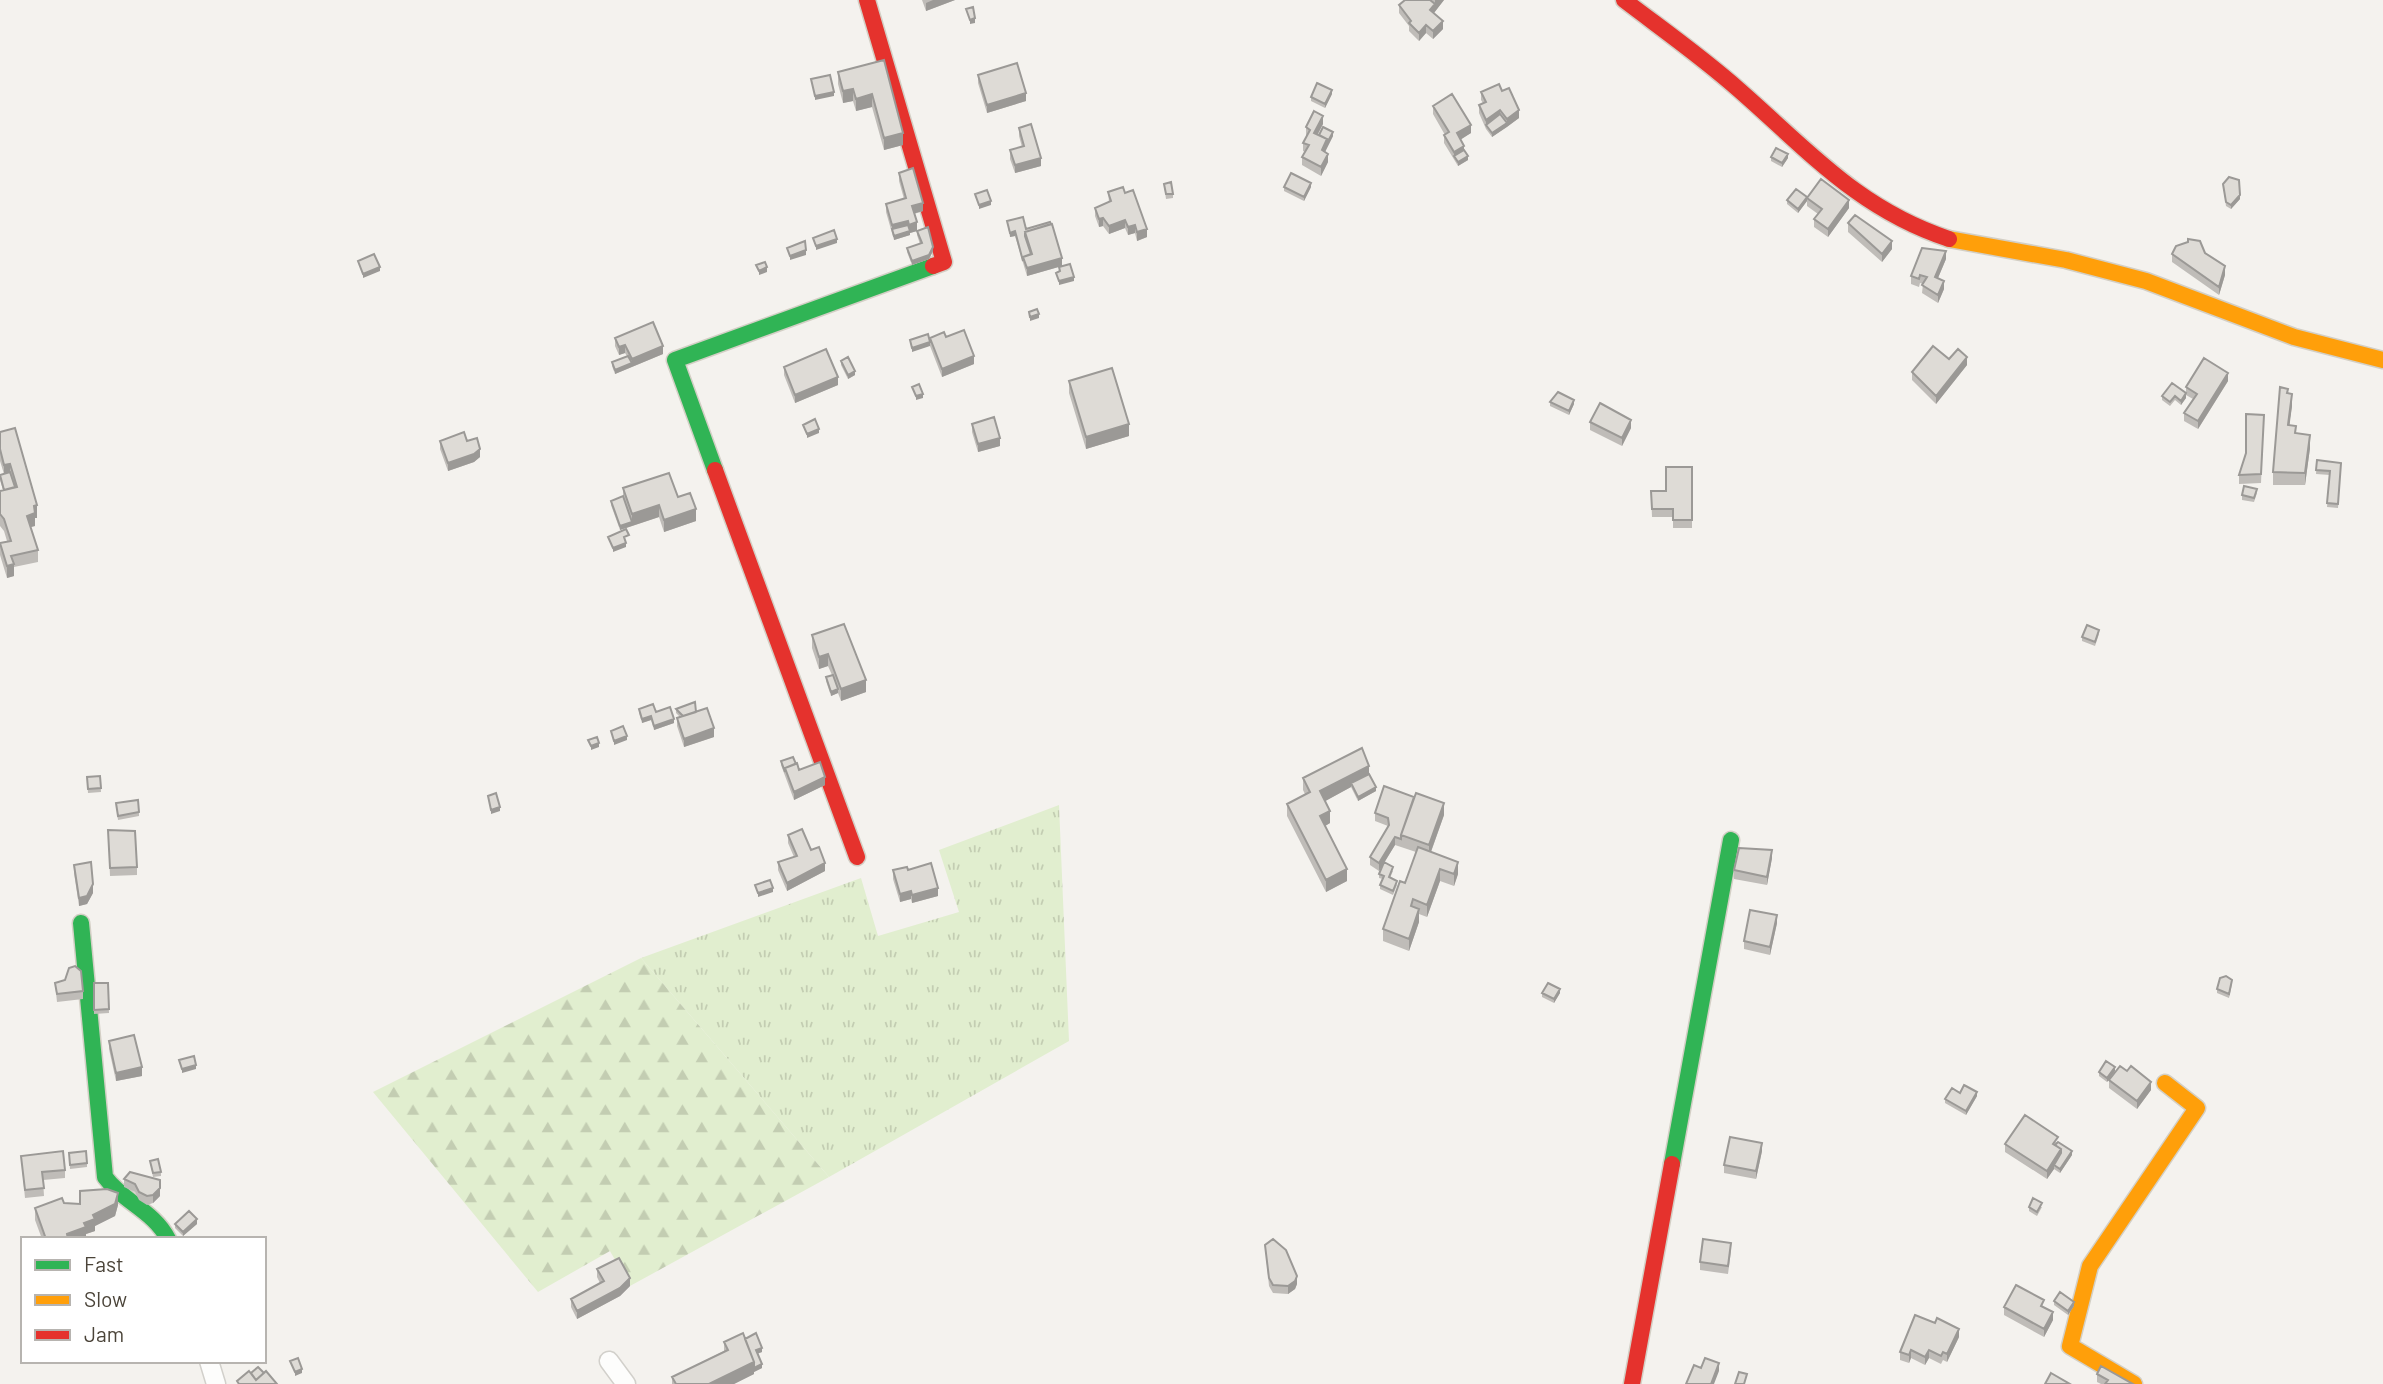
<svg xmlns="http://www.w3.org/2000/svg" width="2383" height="1384" font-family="Barlow,sans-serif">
<defs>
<pattern id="grass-tufts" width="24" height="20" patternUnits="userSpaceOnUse" patternTransform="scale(1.75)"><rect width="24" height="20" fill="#e1eecf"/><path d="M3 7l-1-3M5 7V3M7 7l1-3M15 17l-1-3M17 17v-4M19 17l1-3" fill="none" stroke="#c3cdb2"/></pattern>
<pattern id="forest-firs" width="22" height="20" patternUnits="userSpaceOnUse" patternTransform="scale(1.75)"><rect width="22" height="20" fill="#e1eecf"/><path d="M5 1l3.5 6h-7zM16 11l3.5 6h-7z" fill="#c3cdb2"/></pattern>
</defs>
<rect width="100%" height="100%" fill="#f4f2ee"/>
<path fill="url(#grass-tufts)" d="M1059,805L1069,1041L829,1177L641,958L861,878L878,936L959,912L939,850Z"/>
<path fill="url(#forest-firs)" d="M641,958L829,1177L630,1286L610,1251L538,1292L373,1092Z"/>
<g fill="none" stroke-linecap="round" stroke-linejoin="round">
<g stroke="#d2d0cb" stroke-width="21">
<path id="street" d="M209,1361L216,1384
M609,1361L626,1384"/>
</g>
<g stroke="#d3cfc5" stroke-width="19">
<path id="fast" d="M715,470L675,360L933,266
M81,923L105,1177C123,1202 154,1211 168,1239
M1672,1164L1731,840"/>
</g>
<g stroke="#d3cfc5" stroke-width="19">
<path id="slow" d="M1949,239L2066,260L2146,281L2294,337L2383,360
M2134,1384L2070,1346L2090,1266L2197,1108L2165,1083"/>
</g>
<g stroke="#d3cfc5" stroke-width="19">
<path id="jam" d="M867,0L944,262L933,266
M1624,0C1662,29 1702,57 1738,89C1808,150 1858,209 1949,239
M715,470L857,857
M1632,1384L1672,1164"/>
</g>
<use href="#street" stroke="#fdfdfc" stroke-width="18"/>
<use href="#fast" stroke="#30b455" stroke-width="16"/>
<use href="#slow" stroke="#ff9f0a" stroke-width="16"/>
<use href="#jam" stroke="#e5322d" stroke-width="16"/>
</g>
<path fill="#bfbcb8" d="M922,0H955L926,11Z
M1405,0H1444L1434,13L1443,29L1433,39L1426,33L1419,41L1409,31V26L1399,13V5Z
M884,60L903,145L884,150L872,107L856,111L853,101L843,103L838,84V72Z
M978,75L1026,101L987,113L978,83Z
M1502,91L1519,118L1492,137L1486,129L1479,113V105L1483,103L1481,100V92Z
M1332,94L1325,108L1311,101V97Z
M1433,106L1471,133L1460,139L1468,160L1458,166L1444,143V135H1445L1433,114Z
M1323,124L1318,134L1333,136L1325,152L1328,162L1321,176L1302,165V157L1305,152L1303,151V143L1307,136L1306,135V127Z
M1019,128L1041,166L1015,173L1010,159V150L1022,147L1019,136Z
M1771,157L1788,158L1782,167L1771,161Z
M899,173L923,211L914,214L917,231L910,233V235L894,240L886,212V204L904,199L899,181Z
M1164,184L1173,194V198L1166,199Z
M2223,184L2240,199L2231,209L2226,206Z
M1284,187H1311L1304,201L1284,191Z
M1108,192L1125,193L1147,237L1137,241L1135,233L1128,235L1125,228L1109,234L1103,226L1099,227L1095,216V208L1109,202Z
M1807,198L1849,208L1828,237L1814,227V219L1818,214L1807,206Z
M1787,200L1807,201L1798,213L1787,204Z
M1007,221L1026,229L1062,266L1027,276L1015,236L1010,237Z
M1848,223L1892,249L1882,262L1848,232Z
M917,231L933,251L929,259L912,265L907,252V248L920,244L917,235Z
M2205,253L2225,275L2219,295L2172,262V254Z
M1946,259L1938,278L1944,289L1938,303L1922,293L1923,284L1920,283L1919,287L1911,284V276Z
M946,337L974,364L942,377L930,346V338Z
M615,338L663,354L615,374L612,366V362L627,356L625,353L619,355L615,346Z
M1949,359L1967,365L1936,404L1912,380V372Z
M841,361L855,375L848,379L841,365Z
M784,367L838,385L795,403L784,375Z
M1069,381L1129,436L1086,449L1069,393Z
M2228,381L2198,429L2184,421V413L2193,399L2186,395V398L2181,405L2175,400L2170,406L2162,400V396L2186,393V387Z
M2288,394L2292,406L2289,425L2310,448L2305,485H2273V472Z
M1550,402L1574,404L1569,415L1550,406Z
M2264,415L2261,483L2239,484V475Z
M1590,422L1631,428L1622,446L1590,430Z
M972,424L1000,446L978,452L972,432Z
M0,432L37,518H35V526L30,527L38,550V562L14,567V576L7,578L0,555V543L7,541L4,531L0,526V491L3,490L0,480V475L4,474L0,461Z
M440,441L480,457L474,462L448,471L440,449Z
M2317,460L2341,463L2338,508L2327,507L2330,475L2316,474Z
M1692,467V528H1673V517H1652L1651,491H1666Z
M623,488L678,497L696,521L664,532L659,517L620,530L611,505V501L623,496Z
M2257,493L2254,502L2242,500V495Z
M2099,634L2095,646L2082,641V637Z
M812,635L866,692L841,701L838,693L831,696L826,681V677L832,675L828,666L819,669L812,648Z
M639,709L674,723L654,730L651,720L642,723L639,713Z
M676,709L696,712L714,737L684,747L677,726V718L680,717L676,713Z
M781,761L796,764L799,770L825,785L794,800L781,765Z
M1369,774L1376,791L1358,801L1351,787L1325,801L1330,823L1325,826L1347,881L1326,892L1287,816V804L1305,794L1303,790V778Z
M100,776L101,792L88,793L87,777Z
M116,803L139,812V816L118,820Z
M1375,813L1444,815L1431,852L1458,874L1454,886L1440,881L1427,917L1419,914V922L1409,951L1383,941V929L1405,883L1416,852L1395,845L1384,863L1393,871L1390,878L1397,885L1393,895L1380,889V885L1383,879L1379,878V874L1383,865L1379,871L1370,865V857L1388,826L1375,821Z
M108,830L137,867V875L110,876Z
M788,835L811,850L825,871L787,891L778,870V862L794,857L788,843Z
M1772,858L1767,885L1734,879V870Z
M74,865L93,893L87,904L79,906L74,873Z
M893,870H908L938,896L912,903L911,899L900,902L893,879Z
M1777,923L1770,955L1744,949V941Z
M65,980L83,991V999L57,1002L55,983Z
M94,983H108L109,1013L94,1014Z
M2232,984L2229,998L2217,993V989Z
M1542,993H1560L1554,1003L1542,997Z
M109,1041L142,1076L116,1081L109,1049Z
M2115,1071L2107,1082L2099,1076V1072Z
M2109,1080L2151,1090L2137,1109L2109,1088Z
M1960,1093L1977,1096L1966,1115L1945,1103V1099Z
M2058,1142L2072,1155L2060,1173L2054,1169L2047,1179L2005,1152V1144Z
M1762,1151L1756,1179L1724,1173V1165Z
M69,1153L87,1163V1167L70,1169Z
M21,1156L65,1170V1178L43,1180L44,1196L25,1198Z
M150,1161L161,1172V1176L153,1177Z
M130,1172L160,1196L153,1203L147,1205L139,1200L135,1192L124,1187V1179Z
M64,1203L118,1205L115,1216L95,1226V1231L86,1234V1239H42L35,1220V1208Z
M2029,1207H2042L2037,1216L2029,1211Z
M175,1224H197L183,1236L175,1228Z
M1265,1245L1297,1284L1295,1289L1288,1294L1273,1293L1269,1286Z
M1731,1251L1728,1274L1700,1270V1262Z
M597,1269L630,1286L620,1296L577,1319L571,1307V1299L600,1283L597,1277Z
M2054,1301L2074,1306L2068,1315L2054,1305Z
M2004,1307H2044L2053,1320L2044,1337L2004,1315Z
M1959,1337L1947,1362L1943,1360L1941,1364L1929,1358L1925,1365L1911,1358L1909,1363L1900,1360V1352Z
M745,1339L762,1352L757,1354L762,1368L754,1372V1374L734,1384H672V1377L724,1351V1342Z
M2097,1374L2133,1384H2101L2097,1382Z"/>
<path fill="#9b9996" d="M933,0H955L926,11V3Z
M1435,0H1444L1430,18V10L1435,4Z
M975,18V23L970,24V20Z
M1443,21V29L1433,39V31Z
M1426,25V33L1419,41V33Z
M853,89V101L843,103V91Z
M1332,90V94L1325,108V104Z
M834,92V96L815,100V96Z
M1026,93V101L987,113V105Z
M872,94V107L856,111V99Z
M1500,110V118L1486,125V120Z
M1519,110V118L1507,127V119Z
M1323,116V124L1314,141V133Z
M1507,123V127L1492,137V133Z
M1471,125V133L1457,142V133Z
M1333,132V136L1322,158V150L1327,139Z
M903,133V145L884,150V138Z
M1464,146V154L1454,156V152Z
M1328,154V162L1321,176V167Z
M1788,154V158L1782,167V163Z
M1468,156V160L1458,166V162Z
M1041,158V166L1015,173V165Z
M1311,183V187L1304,201V197Z
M2240,195V199L2231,209V205Z
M1807,197V201L1798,213V209Z
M1849,200V208L1828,237V229Z
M991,201V205L979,209V205Z
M923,203V211L912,214V206Z
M1103,218V226L1099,227V219Z
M1125,220V228L1109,234V226Z
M908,221V229H892V225Z
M917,222V231L910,233V235L894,240V236L909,231V225Z
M1135,225V233L1128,235V227Z
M1147,229V237L1137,241V232Z
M1015,231V236L1010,237V233Z
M837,239V243L816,250V246Z
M1892,241V249L1882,262V254Z
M933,247V251L929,259L912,265V261Z
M806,250V255L790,260V256Z
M1946,251V259L1935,285V277Z
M1062,258V266L1027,276V268Z
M2225,266V275L2219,295V287Z
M380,267V271L363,278V274Z
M767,267V272L759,275V271Z
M1074,277V281L1059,285V281Z
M1944,281V289L1938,303V295Z
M1039,314V318L1030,321V317Z
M930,342V346L912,352V348Z
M625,345V353L619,355V347Z
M663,346V354L615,374V370L632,363V359Z
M974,356V364L942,377V369Z
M1967,357V365L1936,404V396Z
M855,371V375L848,379V375Z
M2228,373V381L2198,429V421Z
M838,377V385L795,403V395Z
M2186,393V398L2181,405V401Z
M923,394V398L916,400V396Z
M2292,394V406L2288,437V425Z
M1574,400V404L1569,415V411Z
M1631,420V428L1622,446V438Z
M1129,424V436L1086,449V437Z
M819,429V433L807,438V434Z
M2310,435V448L2305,485V473Z
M1000,438V446L978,452V444Z
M480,449V457L474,462L448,471V463Z
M10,464V476L4,477V465Z
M37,505V518H35V526L27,528V516L34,506Z
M659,505V517L620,530V526L632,522V514Z
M696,509V521L664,532V520Z
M626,543V547L613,552V548Z
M14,564V576L7,578V566Z
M828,654V666L819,669V657Z
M866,680V692L841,701V689Z
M838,689V693L831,696V692Z
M651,716V720L642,723V719Z
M674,719V723L654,730V726Z
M714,728V737L684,747V739Z
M627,736V740L614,745V741Z
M599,743V747L591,750V746Z
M1369,766V778L1351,783V787L1320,804V791Z
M825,777V785L794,800V792Z
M1376,787V791L1358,801V797Z
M1444,803V815L1429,857V845Z
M500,807V811L491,814V810Z
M1330,811V823L1320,829V816Z
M1395,837V845L1379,871V863Z
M1772,850V858L1767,885V877Z
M1458,862V874L1454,886V874Z
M825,863V871L787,891V883Z
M1347,869V881L1326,892V880Z
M1440,869V881L1427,917V905Z
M93,884V893L87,904L79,906V898Z
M773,888V892L758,897V893Z
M938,888V896L912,903V895Z
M911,891V899L900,902V894Z
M1419,909V922L1409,951V939Z
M1777,915V923L1770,955V947Z
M1560,989V993L1554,1003V999Z
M196,1065V1069L182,1073V1069Z
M142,1067V1076L116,1081V1073Z
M2115,1067V1071L2107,1082V1078Z
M2151,1082V1090L2137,1109V1101Z
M1977,1092V1096L1966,1115V1111Z
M1762,1143V1151L1756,1179V1171Z
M2061,1149V1157L2054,1165V1169L2047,1179V1171Z
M2072,1151V1155L2060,1173V1169Z
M160,1180V1196L153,1203V1195Z
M118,1193V1205L115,1216L95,1226V1231L86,1234V1239H67V1234L84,1223Z
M197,1219V1224L183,1236V1232Z
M1297,1276V1284L1295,1289L1288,1294V1286Z
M630,1278V1286L620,1296L577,1319V1311Z
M2074,1302V1306L2068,1315V1311Z
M2053,1312V1320L2044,1337V1329Z
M1959,1329V1337L1947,1362V1354Z
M762,1348V1352L756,1354V1350Z
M1911,1350V1358L1909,1363V1355Z
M1929,1350V1358L1925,1365V1357Z
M754,1362L762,1364V1368L754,1372V1374L734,1384H709Z
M1719,1363V1371L1714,1384H1711Z
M302,1369V1373L295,1376V1372Z"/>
<path fill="#dedbd6" stroke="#9b9996" stroke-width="2" d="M1405,0H1430L1435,4L1430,10L1443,21L1433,31L1426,25L1419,33L1409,23L1411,21L1399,5Z
M973,7L975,18L970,20L966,9Z
M884,60L903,133L884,138L872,94L856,99L853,89L843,91L838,72Z
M1017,63L1026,93L987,105L978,75Z
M830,75L834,92L815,96L811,79Z
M1317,83L1332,90L1325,104L1311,97Z
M1499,84L1502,91L1509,88L1519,110L1507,119L1500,110L1486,120L1479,105L1486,102L1481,92Z
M1452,94L1471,125L1457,133L1464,146L1454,152L1444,135L1449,132L1433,106Z
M1314,111L1323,116L1314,133L1327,139L1322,150L1328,154L1321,167L1302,157L1309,145L1303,143L1310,130L1306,127Z
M1500,114L1507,123L1492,133L1486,125Z
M1031,124L1041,158L1015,165L1010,150L1024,146L1019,128Z
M1323,127L1333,132L1327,143V139L1319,135Z
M1776,148L1788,154L1782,163L1771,157Z
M1464,150L1468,156L1458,162L1454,156Z
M913,168L923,203L912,206L917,222L909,225L908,221L892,225L886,204L906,198L899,173Z
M1291,173L1311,183L1304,197L1284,187Z
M2229,177L2239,180L2240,195L2231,205L2226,202L2223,184Z
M1821,179L1849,200L1828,229L1814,219L1822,209L1807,198Z
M1171,182L1173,194H1166L1164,184Z
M1123,187L1125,193L1133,190L1147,229L1137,232L1135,225L1128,227L1125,220L1109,226L1103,218L1099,219L1095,208L1111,201L1108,192Z
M1796,189L1807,197L1798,209L1787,200Z
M987,190L991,201L979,205L975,194Z
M1855,215L1892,241L1882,254L1848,223Z
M1023,217L1026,229L1050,222L1051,224L1025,232V236L1031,254L1023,257V261L1015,231L1010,233L1007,221Z
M1052,224L1062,258L1027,268L1023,257L1032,254L1025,232Z
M908,225L910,231L894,236L892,229Z
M928,227L933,247L929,255L912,261L907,248L922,243L917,231Z
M834,230L837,239L816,246L813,238Z
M2188,239L2200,241L2205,253L2225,266L2219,287L2172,254L2176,246L2188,242Z
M805,241L806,250L790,256L787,248Z
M1922,248L1946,251L1935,277L1944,281L1938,295L1922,285L1927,277L1920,275L1919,279L1911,276Z
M374,254L380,267L363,274L358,261Z
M765,262L767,267L759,271L756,265Z
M1070,264L1074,277L1059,281L1056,273L1060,271L1059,267Z
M1037,309L1039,314L1030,317L1029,312Z
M653,322L663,346L632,359L625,345L619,347L615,338Z
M964,330L974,356L942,369L930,338L944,332L946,337Z
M928,334L930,342L912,348L910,340Z
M1933,346L1949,359L1958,349L1967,357L1936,396L1912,372Z
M826,349L838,377L795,395L784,367Z
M628,356L632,363L615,370L612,362Z
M848,357L855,371L848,375L841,361Z
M2204,358L2228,373L2198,421L2184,413L2197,394L2186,387Z
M1112,368L1129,424L1086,437L1069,381Z
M2172,383L2186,393L2181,401L2175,396L2170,402L2162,396Z
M919,384L923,394L916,396L912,387Z
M2280,387L2288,389L2287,393L2292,394L2288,425L2296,426L2295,433L2310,435L2305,473L2273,472Z
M1558,392L1574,400L1569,411L1550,402Z
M1600,403L1631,420L1622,438L1590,422Z
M2246,414L2264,415L2261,474L2239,475L2246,453Z
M994,417L1000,438L978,444L972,424Z
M815,419L819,429L807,434L803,425Z
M15,428L37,505L34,506L35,513L27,516L38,550L11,556L14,564L7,566L0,543L11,541L4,519L0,514V491L17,487L10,464L4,465L0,449V432Z
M464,432L467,441L477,438L480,449L474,454L448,463L440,441Z
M2317,460L2341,463L2338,504L2327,503L2330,471L2316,470Z
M1666,467H1692V520H1673V509H1652L1651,491H1666Z
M10,472L15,487L4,490L0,475Z
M669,473L678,497L690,493L696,509L664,520L659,505L632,514L623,488Z
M2244,486L2257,489L2254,498L2242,495Z
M623,496L632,522L620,526L611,501Z
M626,529L629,535L624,537L626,543L613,548L608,537Z
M844,624L866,680L841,689L828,654L819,657L812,635Z
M2087,625L2099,630L2095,642L2082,637Z
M833,675L838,689L831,692L826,677Z
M695,702L696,712L683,716L676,709Z
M653,704L656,712L670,707L674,719L654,726L651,716L642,719L639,709Z
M707,708L714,728L684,739L677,718Z
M623,726L627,736L614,741L611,731Z
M597,737L599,743L591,746L588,740Z
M1362,748L1369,766L1320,791L1330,811L1320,816L1347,869L1326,880L1287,804L1310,792L1303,778Z
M793,757L796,764L785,768V772L781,761Z
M820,762L825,777L794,792L785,768L797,763L799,770Z
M1369,774L1376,787L1358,797L1351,783Z
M100,776L101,788L88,789L87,777Z
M1384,786L1414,797L1401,835V839L1395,837L1379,863L1370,857L1389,825L1388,818L1375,813Z
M496,793L500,807L491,810L488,796Z
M1416,793L1444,803L1429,845L1401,835Z
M138,800L139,812L118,816L116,803Z
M802,829L811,850L819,847L825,863L787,883L778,862L797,856L788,835Z
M108,830L135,831L137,867L110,868Z
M1418,847L1458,862L1454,874L1440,869L1427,905L1413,899L1411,906L1419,909L1409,939L1383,929L1400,881L1405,883Z
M1739,848L1772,850L1767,877L1734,870Z
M91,862L93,884L87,896L79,898L74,865Z
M1384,862L1393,867L1389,877L1397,881L1393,891L1380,885L1384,876L1379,874Z
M931,863L938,888L912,895L911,891L900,894L893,870L907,867L908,870Z
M770,880L773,888L758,893L755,885Z
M1750,910L1777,915L1770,947L1744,941Z
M75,966L81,971L83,991L57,994L55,983L65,980L69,968Z
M2226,976L2232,980L2229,994L2217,989L2220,978Z
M94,983H108L109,1009L94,1010Z
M1548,983L1560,989L1554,999L1542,993Z
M134,1035L142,1067L116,1073L109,1041Z
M194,1056L196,1065L182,1069L179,1060Z
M2106,1061L2115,1067L2107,1078L2099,1072Z
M2120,1066L2127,1071L2131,1066L2151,1082L2137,1101L2109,1080Z
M1964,1085L1977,1092L1966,1111L1945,1099L1952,1088L1960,1093Z
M2025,1115L2058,1137L2053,1144L2061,1149L2047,1171L2005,1144Z
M1730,1137L1762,1143L1756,1171L1724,1165Z
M2058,1142L2072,1151L2060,1169L2054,1165L2061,1153V1149L2055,1145Z
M63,1151L65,1170L42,1172L44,1188L25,1190L21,1156Z
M86,1151L87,1163L70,1165L69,1153Z
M158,1159L161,1172L153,1173L150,1161Z
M130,1172L160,1180V1188L153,1195L147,1196L139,1192L135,1184L124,1179Z
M107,1189L118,1193L115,1204L93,1215L95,1219L84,1223L86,1227L67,1234L68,1239H46L35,1208L62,1198L64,1203L80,1204V1191Z
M2033,1198L2042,1203L2037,1212L2029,1207Z
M189,1211L197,1219L183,1232L175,1224Z
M1273,1239L1286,1250L1297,1276L1295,1281L1288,1286L1273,1285L1269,1278L1265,1245Z
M1703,1239L1731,1243L1728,1266L1700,1262Z
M619,1258L630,1278L620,1288L577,1311L571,1299L604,1281L597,1269Z
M2016,1285L2044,1300L2041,1306L2053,1312L2044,1329L2004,1307Z
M2060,1292L2074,1302L2068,1311L2054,1301Z
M1915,1315L1935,1323L1937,1318L1959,1329L1947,1354L1943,1352L1941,1356L1929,1350L1925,1357L1911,1350L1909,1355L1900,1352Z
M743,1333L754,1362L709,1384H676L672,1377L728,1350L724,1342Z
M756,1333L762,1348L756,1350L762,1364L754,1368V1362L745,1339Z
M298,1358L302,1369L295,1372L290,1361Z
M1705,1358L1719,1363L1711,1384H1686L1694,1365L1701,1368Z
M2101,1366L2133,1384H2105L2108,1380L2097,1374Z
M258,1367L264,1373L256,1380L251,1373Z
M249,1371L256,1380L266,1371L277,1384H239L237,1381Z
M1739,1372L1747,1374L1744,1384H1735Z
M2051,1373L2070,1384H2045Z"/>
<rect x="21" y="1237" width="245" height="126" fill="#ffffff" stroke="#b7b4b0" stroke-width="2"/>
<rect x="35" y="1260" width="35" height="10" fill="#30b455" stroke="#b7b4b0" stroke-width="2"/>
<text x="84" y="1272" font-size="21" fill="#4b4439">Fast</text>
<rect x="35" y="1295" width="35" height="10" fill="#ff9f0a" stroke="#b7b4b0" stroke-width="2"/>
<text x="84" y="1307" font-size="21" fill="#4b4439">Slow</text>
<rect x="35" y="1330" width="35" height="10" fill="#e5322d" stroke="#b7b4b0" stroke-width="2"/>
<text x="84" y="1342" font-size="21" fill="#4b4439">Jam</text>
</svg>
